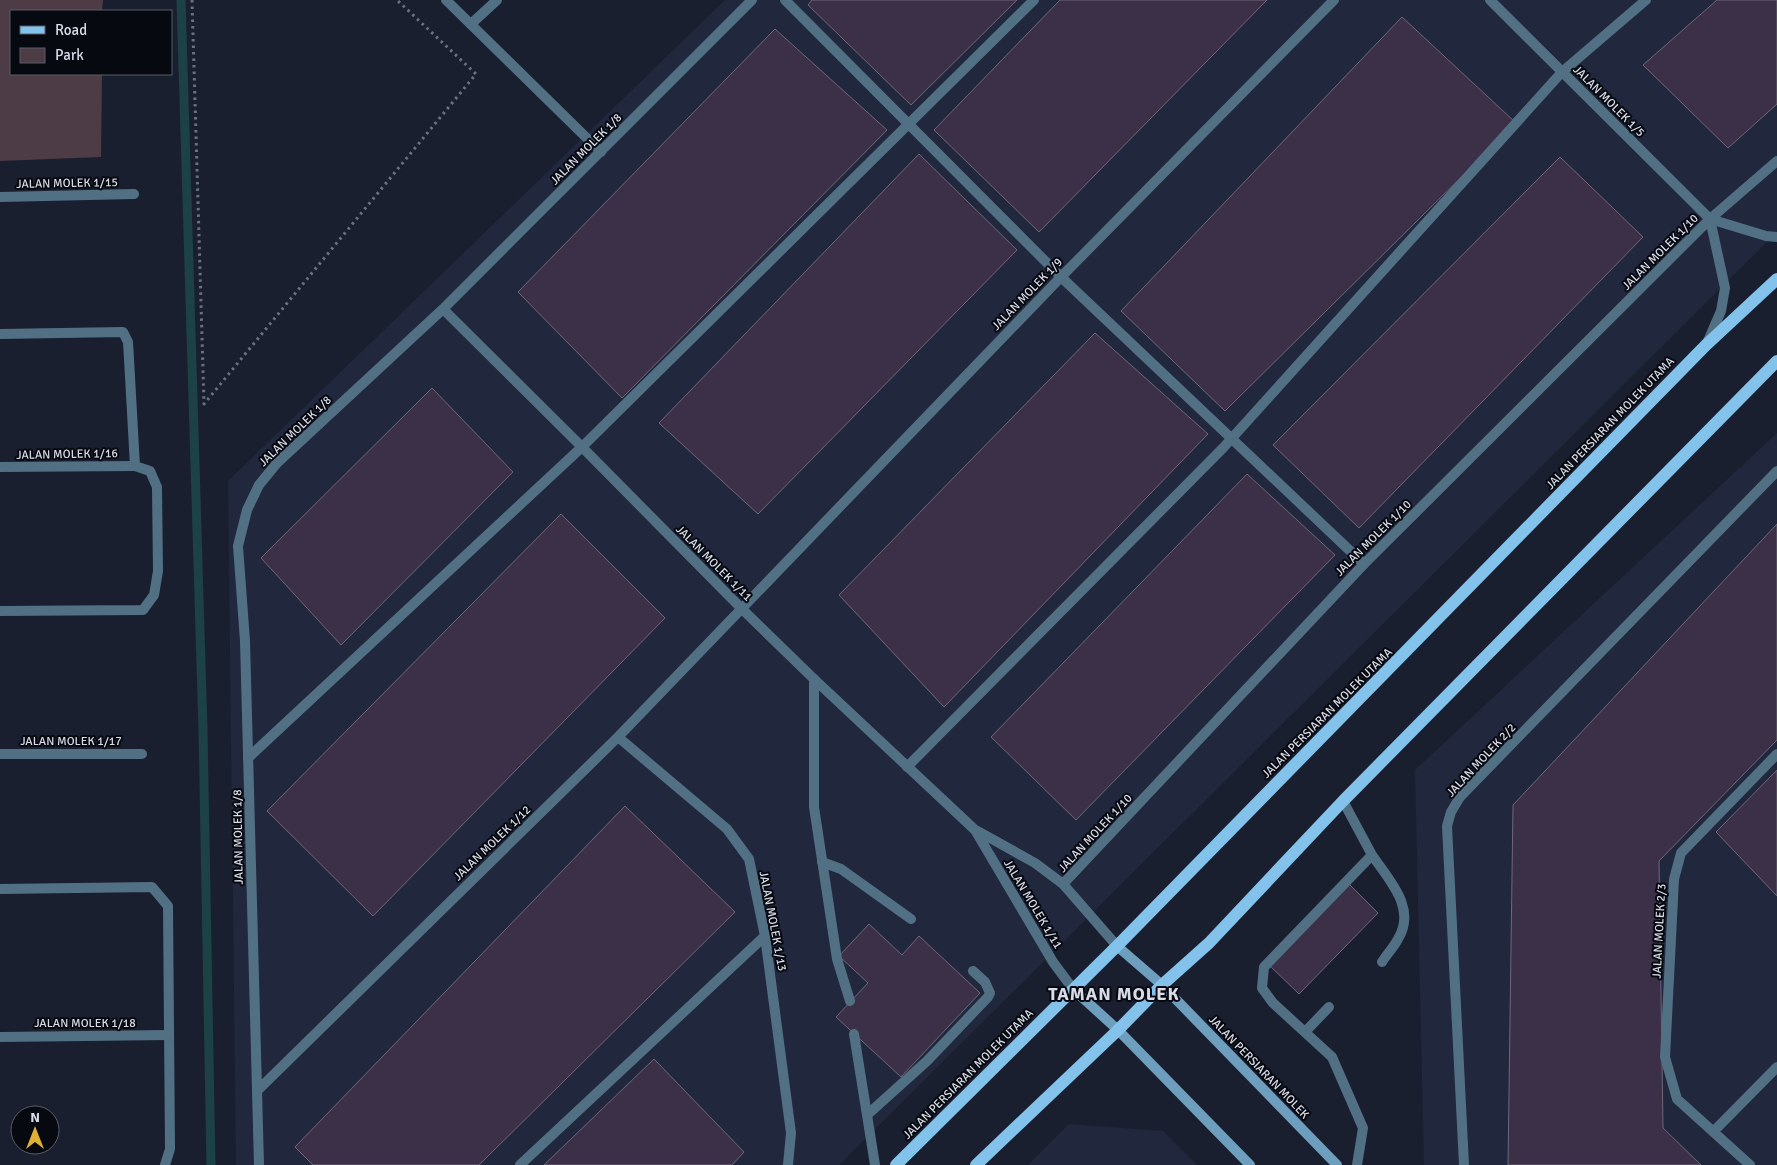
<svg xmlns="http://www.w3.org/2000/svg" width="1777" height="1165" font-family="Signika,sans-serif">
<rect width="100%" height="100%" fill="#1a1f2f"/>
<path fill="#21273d" d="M725,0H1777V232L839,1165H236L228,481Z
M1777,433V1165H1424L1415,770Z
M1069,1124L1163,1131L1197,1165H1028Z"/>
<path fill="#4d3b46" d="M0,0H103L102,11H11V74H102L101,157L0,161Z"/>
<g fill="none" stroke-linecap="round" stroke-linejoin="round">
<path stroke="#1c4245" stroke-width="9" d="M181,0L203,730L211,1165"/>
</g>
<path fill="#3c3048" stroke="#70677a" d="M812,0H1017L911,105L808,5Z
M1060,0H1267L1039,232L934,130Z
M1717,0H1777V104L1728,148L1643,65Z
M1402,17L1516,123L1225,411L1121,311Z
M775,29L887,130L622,398L518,292Z
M919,154L1017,250L758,514L659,423Z
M1560,157L1643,237L1359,528L1273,445Z
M1095,333L1208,434L944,707L839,595Z
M432,388L513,472L341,645L261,558Z
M1247,474L1335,555L1076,820L991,737Z
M561,514L665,618L373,916L267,811Z
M1777,524V740L1659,861L1663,1128L1701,1165H1508L1513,805Z
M1777,770V896L1716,832Z
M625,806L735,912L479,1165H313L295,1147Z
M1349,884L1378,913L1299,994L1269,965Z
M869,924L902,955L919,936L980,993L901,1077L836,1017L868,983L839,956Z
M654,1059L744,1152L732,1165H544Z"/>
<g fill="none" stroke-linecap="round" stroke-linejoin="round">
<path stroke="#6d717f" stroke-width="3" stroke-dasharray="2.5 4" stroke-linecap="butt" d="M192,0L204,404L476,74L397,0"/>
<path stroke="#527084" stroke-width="10" d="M785,0L1061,277L1364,564
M471,24L497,0
M0,334L123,332L128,342L129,359L135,466L150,471L157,487L158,571L154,595L143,610L0,611
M814,679V807L837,959L850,1001
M248,758L582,447L1034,0
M907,767L1223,448L1562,72
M1343,801L1372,855L1264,967L1262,988L1273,1003L1332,1057L1363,1128L1357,1165
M1372,855C1389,880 1417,908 1398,939C1394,947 1387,954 1382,962
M822,862L841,869L911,919
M0,889L152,887L168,906L170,1149L165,1165
M1305,1032L1329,1007
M854,1034L875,1165
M867,1115L927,1061L988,997L990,993L985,982L973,971
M520,1165L765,936"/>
<path stroke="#527084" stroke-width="10" d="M446,0L601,152
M1490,0L1710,219L1766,236L1777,237
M1562,72L1646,0
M0,197L134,194
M443,309L582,447L741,608L814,679L974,829L1035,863L1063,884L1117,946
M1708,341L1721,311L1725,288L1710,219
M0,467L135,466
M618,737L727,829L749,859L765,936L791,1133L788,1165
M0,754H142
M975,830L1053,962L1073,989
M1063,884L1364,564L1710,219L1777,161
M0,1037L169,1035
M257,1091L618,737L1061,277L1334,0
M1714,1131L1777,1067
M259,1165L245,641L238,546L247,510L259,485L277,463L443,309L752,0
M1464,1165L1447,826L1451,812L1460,797L1777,471
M1750,1165L1677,1099L1665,1057L1674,879L1681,853L1777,754"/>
<path stroke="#6d9ebe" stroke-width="10" d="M1117,946L1162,985L1337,1165
M1073,989L1118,1030L1250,1165"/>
<path stroke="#82c2eb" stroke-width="12" d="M896,1165L1117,946L1706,345L1777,279
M976,1165L1118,1030L1162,985L1209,943L1343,801L1777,361"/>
</g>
<g text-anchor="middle" stroke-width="4" stroke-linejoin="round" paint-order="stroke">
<g font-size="12" fill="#d9dce8" stroke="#070910">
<text transform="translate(1609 101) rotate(45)" y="4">JALAN MOLEK 1/5</text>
<text transform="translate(586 149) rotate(-45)" y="4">JALAN MOLEK 1/8</text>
<text transform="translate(67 183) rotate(-1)" y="4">JALAN MOLEK 1/15</text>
<text transform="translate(1660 252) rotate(-45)" y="4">JALAN MOLEK 1/10</text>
<text transform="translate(1027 294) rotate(-46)" y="4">JALAN MOLEK 1/9</text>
<text transform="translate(1610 423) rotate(-46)" y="4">JALAN PERSIARAN MOLEK UTAMA</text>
<text transform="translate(295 431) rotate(-44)" y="4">JALAN MOLEK 1/8</text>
<text transform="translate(67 454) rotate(-1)" y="4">JALAN MOLEK 1/16</text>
<text transform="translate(1373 538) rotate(-45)" y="4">JALAN MOLEK 1/10</text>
<text transform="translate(714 563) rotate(45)" y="4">JALAN MOLEK 1/11</text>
<text transform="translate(1327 713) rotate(-45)" y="4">JALAN PERSIARAN MOLEK UTAMA</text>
<text x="71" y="745">JALAN MOLEK 1/17</text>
<text transform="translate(1481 760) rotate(-47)" y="4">JALAN MOLEK 2/2</text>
<text transform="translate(1095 833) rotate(-47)" y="4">JALAN MOLEK 1/10</text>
<text transform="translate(238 837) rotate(-91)" y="4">JALAN MOLEK 1/8</text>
<text transform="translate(492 843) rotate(-44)" y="4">JALAN MOLEK 1/12</text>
<text transform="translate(1033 904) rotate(59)" y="4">JALAN MOLEK 1/11</text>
<text transform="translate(773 921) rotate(79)" y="4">JALAN MOLEK 1/13</text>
<text transform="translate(1659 931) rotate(-87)" y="4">JALAN MOLEK 2/3</text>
<text x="85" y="1027">JALAN MOLEK 1/18</text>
<text transform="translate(1259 1067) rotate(46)" y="4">JALAN PERSIARAN MOLEK</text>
<text transform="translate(968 1074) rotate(-45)" y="4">JALAN PERSIARAN MOLEK UTAMA</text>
</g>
<g font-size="18" font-weight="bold" letter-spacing="1" fill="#d9dce8" stroke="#070910">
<text x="1114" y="1000">TAMAN MOLEK</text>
</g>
</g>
<rect x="10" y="10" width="162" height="65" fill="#070910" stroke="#5b5d66"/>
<rect x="20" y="26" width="25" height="8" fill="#82c2eb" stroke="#5b5d66"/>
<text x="55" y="35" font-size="15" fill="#d9dce8">Road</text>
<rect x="20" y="48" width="25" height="15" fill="#4d3b46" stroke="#5b5d66"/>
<text x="55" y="60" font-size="15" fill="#d9dce8">Park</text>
<g transform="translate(35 1130)"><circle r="24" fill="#070910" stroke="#5b5d66"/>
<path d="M0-4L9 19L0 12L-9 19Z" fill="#e0b034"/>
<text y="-8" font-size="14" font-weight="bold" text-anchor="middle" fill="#d9dce8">N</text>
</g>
</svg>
